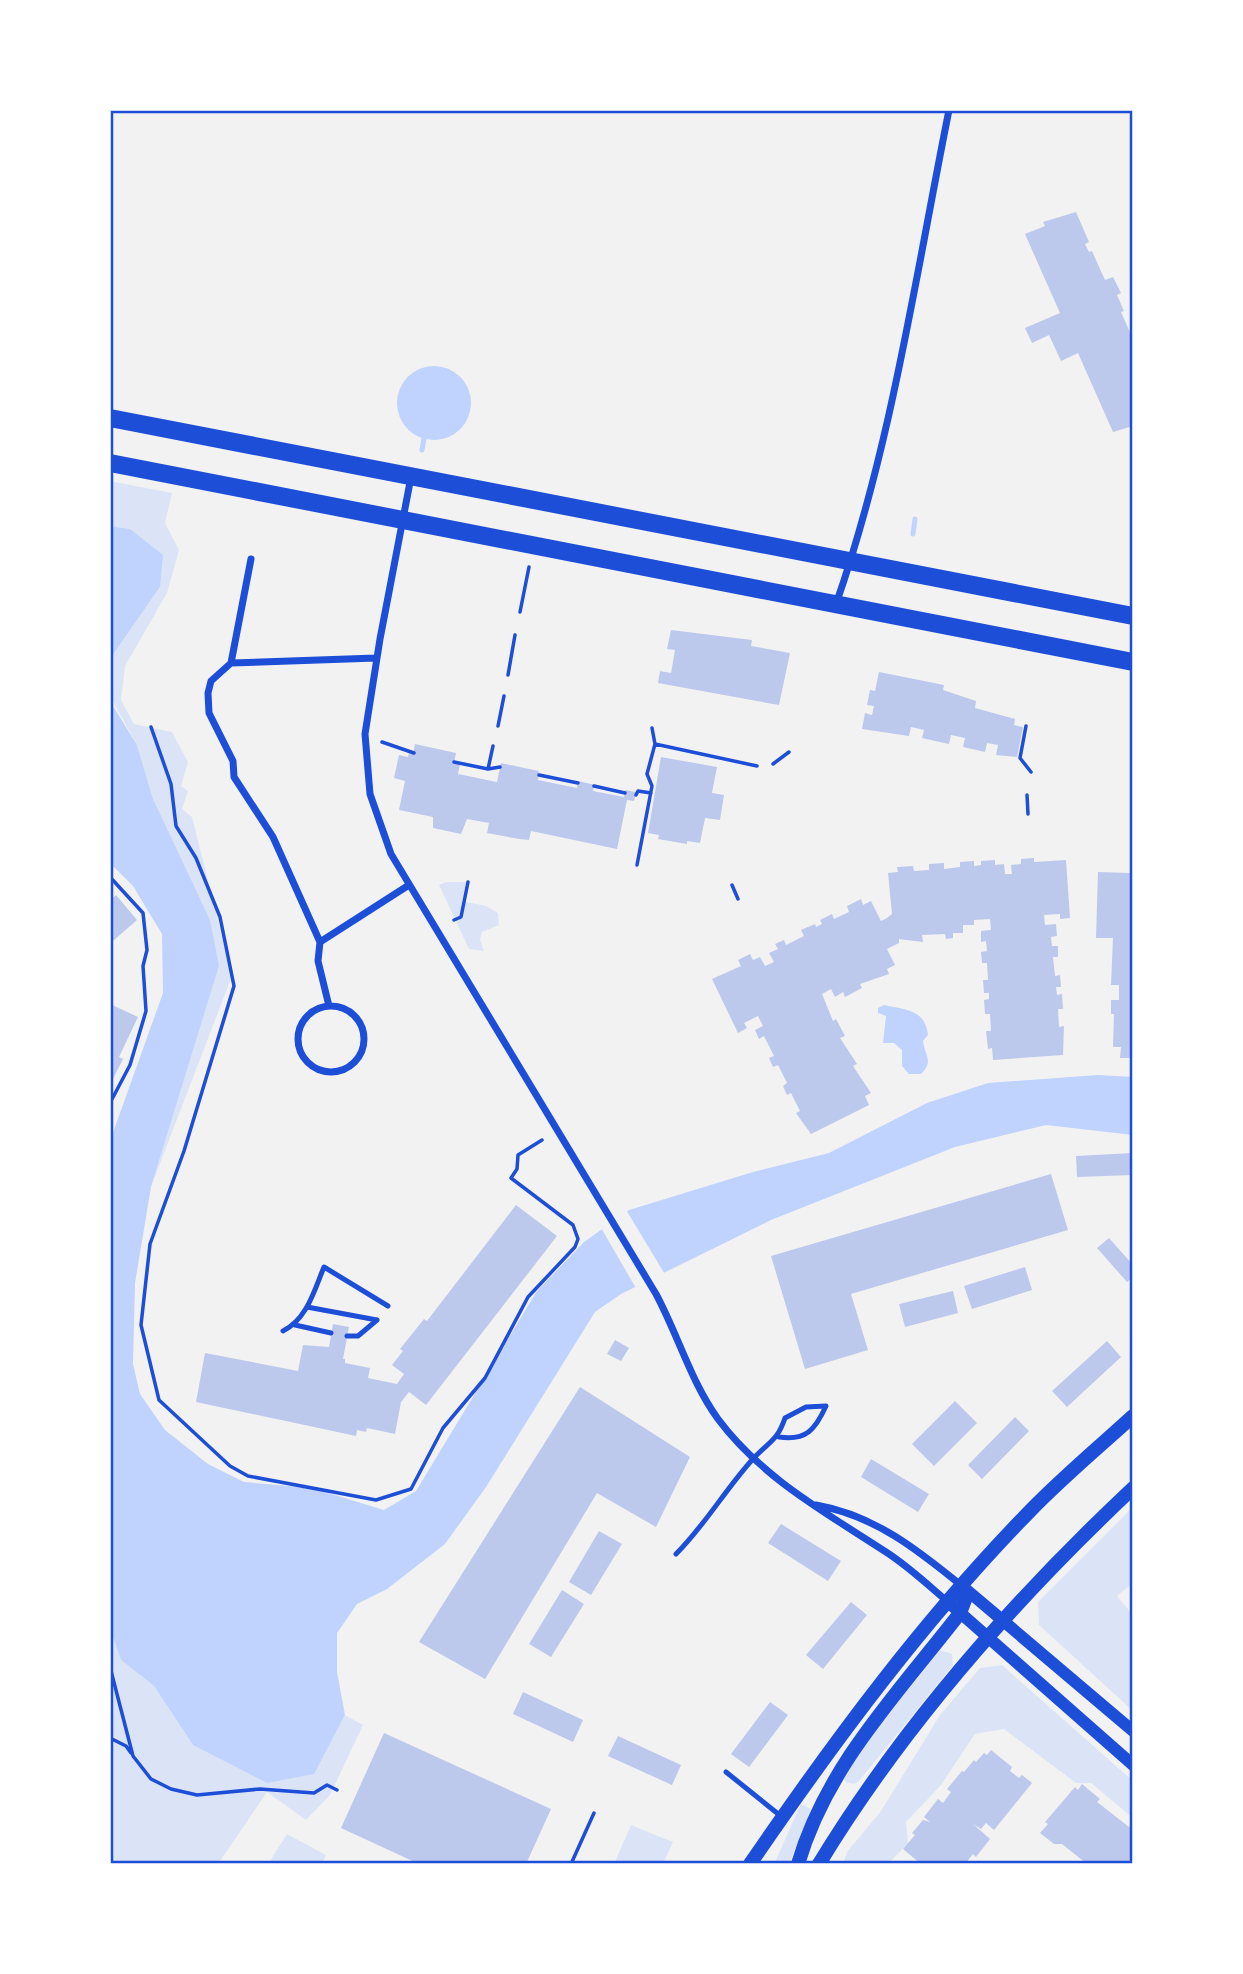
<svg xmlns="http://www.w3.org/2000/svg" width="1243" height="1974" font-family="'DejaVu Sans',sans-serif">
<rect width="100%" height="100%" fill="#f2f2f2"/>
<path fill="#dbe4f7" d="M110,481L172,493L165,523L179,550L167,593L125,666L121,700L134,724L172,732L188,762L181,786L188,791L182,809L192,817L232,976L151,1187L219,966L153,799L137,745L110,696V659L160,587L130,529L110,526Z
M446,882H466L462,901L486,906L498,913L499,925L482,932L480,940L484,951L469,949L439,885Z
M1133,1507V1583L1117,1596L1133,1615V1711L1039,1625L1038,1602Z
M110,1629L121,1660L154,1686L193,1745L314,1773L345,1715L363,1725L330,1795L306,1820L267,1792L218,1864H110Z
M940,1650L952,1654L953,1665L859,1781L854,1784L846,1782L842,1775L850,1762Z
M1002,1665L1133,1781V1818L1091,1783H1076L1004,1729L975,1734L941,1785L906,1822L908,1843L888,1864H843L847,1852L881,1811L940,1715L980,1668Z
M801,1804L811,1809L789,1864H774Z
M631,1825L673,1842L663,1864H614Z
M287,1834L326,1855L322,1864H268Z"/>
<path fill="#bfd3fe" d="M397 403a37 37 0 1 1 74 0a37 37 0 1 1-74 0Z
M110,526L130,529L163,555L160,587L110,659Z
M110,701L137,745L153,799L210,920L219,966L151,1187L135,1283L133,1364L140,1394L165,1430L208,1464L244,1482L312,1488L384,1510L416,1491L537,1291L584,1242L629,1210L753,1172L829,1153L927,1103L988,1083L1098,1075L1133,1077V1135L1046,1125L955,1147L771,1220L621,1294L595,1312L486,1487L445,1544L387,1589L357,1604L337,1633V1672L345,1715L314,1774L267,1783L193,1745L154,1686L121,1660L110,1629V1141L163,993L162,934L133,886L110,863Z
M884,1005C906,1010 925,1009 928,1035L923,1041C925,1056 934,1061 921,1074H909L902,1066V1050L894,1043H883L886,1016L878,1013V1008Z"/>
<path fill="#f2f2f2" d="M625,1208L666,1276L637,1290L600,1226Z"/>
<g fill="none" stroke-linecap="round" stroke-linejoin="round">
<path stroke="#bfd3fe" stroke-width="5" d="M422,450L425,432
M913,534L915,519"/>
</g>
<path fill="#bdc9ec" d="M1076,212L1089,242L1085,244L1089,252L1092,251L1105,280L1113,277L1121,293L1117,295L1124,311L1121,312L1133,339V426L1113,432L1078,353L1061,361L1049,335L1032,343L1025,328L1060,313L1025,234L1045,226L1043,222Z
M671,630L752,640L751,646L790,653L779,705L658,683L660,671L671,673L675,650L667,649Z
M879,672L944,685L943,690L976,701L975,708L1015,719L1014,725L1023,727L1017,757L996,755L998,745L987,743L985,752L963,747L965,738L951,735L949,744L922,738L924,730L911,727L909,736L862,729L865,713L872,715L874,706L867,705L870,690L875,691Z
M415,744L456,753L454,763L460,764L458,774L497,782L501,763L539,771L538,780L577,788L578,781L595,785L593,791L624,797L625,790L636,792L634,801L627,800L617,849L531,831L529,840L519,839L487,833L489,823L467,819L461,834L433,828V817L399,810L405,781L394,778L399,755L408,757L409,753L413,754Z
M661,757L717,767L712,793L724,795L720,820L705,818L700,843L687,841V844L658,839L659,835L648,833Z
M1034,858V862L1066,860L1070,918L1060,919V914L1044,915L1045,925L1056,924L1057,936L1051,937L1052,946H1058V957H1053L1055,976L1060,975L1061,987H1056L1057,995L1062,994L1063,1009H1058L1059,1027L1064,1026L1063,1055L993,1060L992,1048L988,1049L986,1031H991L990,1014H985L984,1000L989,999V993H984L983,980H988L987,963H982L981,952L987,951L986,941L981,942V931L991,930L990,919L974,920V925H963V933H953V938L946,939L945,934L922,935L923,942L899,939V943L887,949L895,965L887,969L889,974L860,984L862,988L845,997L843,992L835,997L831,989L822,994L833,1021L836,1019L845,1036L840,1038L857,1064L853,1066L871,1093L865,1096L869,1105L811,1134L796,1113L800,1111L791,1093L787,1095L783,1086L787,1083L778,1065L773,1067L769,1058L774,1056L764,1036L759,1039L755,1030L763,1026L758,1016L744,1023L747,1028L738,1033L712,979L741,966L738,960L750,954L753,960L760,957L765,966L774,962L769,953L778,949L775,944L784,940L786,945L804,936L801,930L815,924L816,927L822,924L820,920L832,914L834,919L849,912L847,906L861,899L863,905L871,901L881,921L887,918L892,914L888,873L898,872L897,867L913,866L914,871L929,870V864L944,863V869L960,867V862L974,861V866L981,865V861L995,860V865L1004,864L1005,874H1012L1011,865L1021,864V859Z
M1131,866H1133V1058H1120L1121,1047H1113L1114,1014H1111V1000H1119V985H1111L1113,938H1096L1098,872L1130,873Z
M116,895L137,920L113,941L110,937V900Z
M110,1004L138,1017L119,1057L123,1059L110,1085Z
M1133,1153V1175L1077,1177L1076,1156Z
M1051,1174L1068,1230L851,1294L868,1350L805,1369L771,1256Z
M516,1205L557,1236L426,1405L409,1392L401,1402L395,1434L367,1428L366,1432L357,1430L356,1436L196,1402L205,1353L298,1371L303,1345L329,1347L333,1324L349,1327L343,1359H345V1363L370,1368L368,1378L397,1384L404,1374L392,1365L403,1351L400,1349L424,1319L427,1321Z
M1109,1238L1133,1265V1277L1127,1282L1097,1248Z
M1025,1267L1032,1290L972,1309L964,1286Z
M953,1291L958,1313L905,1327L899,1304Z
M615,1340L629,1348L621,1361L607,1354Z
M1107,1341L1121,1357L1067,1407L1052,1391Z
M580,1387L690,1457L656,1527L597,1493L485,1679L419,1642Z
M955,1401L977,1423L934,1466L912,1444Z
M1015,1417L1029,1431L982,1479L968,1465Z
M871,1459L929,1494L918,1512L861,1477Z
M781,1524L841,1561L828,1581L768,1543Z
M599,1531L622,1544L591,1595L569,1582Z
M562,1590L584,1604L551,1657L529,1644Z
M851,1602L867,1615L823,1669L806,1655Z
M523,1692L583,1720L573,1742L513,1714Z
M770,1702L788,1715L749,1767L731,1754Z
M384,1733L551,1809L526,1864H419L341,1828Z
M618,1736L681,1765L672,1785L608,1756Z
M991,1750L1012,1767L1010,1771L1019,1778L1022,1775L1032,1783L994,1830L986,1823L981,1829L973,1824L990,1839L976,1857L973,1854L965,1864H921L903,1849L915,1835L912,1833L923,1820L930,1822L924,1817L938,1799L943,1803L951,1792L947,1789L962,1771L964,1772L974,1760L976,1762L984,1753L987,1755Z
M1082,1784L1100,1799L1097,1802L1133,1830V1864H1087L1062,1844H1054L1040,1833L1048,1824L1045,1822L1075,1787L1078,1790Z"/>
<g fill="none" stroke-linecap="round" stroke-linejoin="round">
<path stroke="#1d4ed8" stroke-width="3.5" d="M520,612L529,567
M508,675L515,635
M498,726L504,696
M1026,726L1020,758L1031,772
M151,727L171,784L176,826L196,858L220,917L234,986L184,1151L150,1244L141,1325L159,1400L230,1466L248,1476L376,1500L411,1489L443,1428L485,1378L528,1297L575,1247L578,1239L573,1225L511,1178L517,1169L518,1155L542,1140
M652,728L655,744L757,766
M382,742L414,753
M454,762L488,769L493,746
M773,764L789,752
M488,769L500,767
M539,775L578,783
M594,786L625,793
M636,795L638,791L651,793
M1027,795L1028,814
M637,865L652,786L647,774L655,744
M110,877L143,913L147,950L143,966L146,1011L130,1065L110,1103
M732,885L738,899
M454,920L461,917L468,882
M110,1667L133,1756L151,1779L171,1789L197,1795L260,1789L314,1793L327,1785L337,1790
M110,1738L126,1746L131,1753
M571,1864L594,1813"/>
<path stroke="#1d4ed8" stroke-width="5" d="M307,1307L377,1320
M295,1325L331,1333
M283,1331C307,1319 314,1291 324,1267L388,1306
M347,1336H358L377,1320
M676,1554C705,1525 725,1490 752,1460C768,1442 777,1442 785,1418L806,1407L826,1406C815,1430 806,1441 779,1437
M726,1772L782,1817"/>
<path stroke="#1d4ed8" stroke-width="7" d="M411,477L380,639L365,734L370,794L391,854L656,1294C678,1335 691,1382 718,1419C762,1478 825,1512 886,1552C908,1566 928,1585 948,1602
M836,604C891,447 916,274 949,110
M376,658L231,663L211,681L208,693L209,713L233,761L234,777L273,837L320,942L409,885
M231,663L251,559
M320,942L318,961L329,1006
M298 1039a33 33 0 1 1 66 0a33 33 0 1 1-66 0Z
M816,1505C874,1515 918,1550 962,1586"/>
<path stroke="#1d4ed8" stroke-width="12" d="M962,1586L1133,1731
M948,1602L1133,1765"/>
<path stroke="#1d4ed8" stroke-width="14" d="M750,1864C835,1740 925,1618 1031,1510C1063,1477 1099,1447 1133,1416
M798,1864C827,1765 899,1692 960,1613L965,1600L962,1586
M819,1864C904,1724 1014,1600 1133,1488"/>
<path stroke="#1d4ed8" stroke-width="18" d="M110,418L1133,616
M110,463L1133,662"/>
</g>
<rect width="1243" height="1974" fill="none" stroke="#ffffff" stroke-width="224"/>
<rect x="112" y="112" width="1019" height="1750" fill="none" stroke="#1d4ed8" stroke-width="2.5"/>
</svg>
